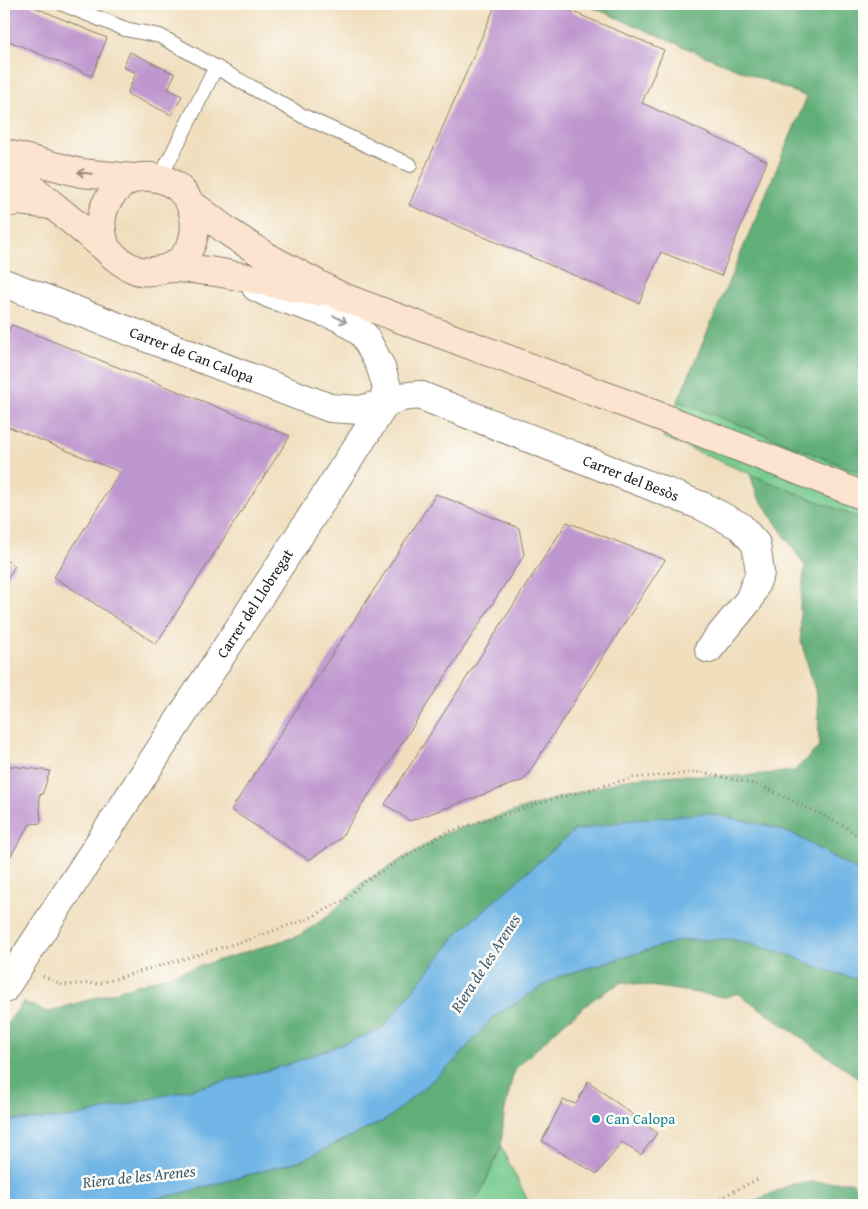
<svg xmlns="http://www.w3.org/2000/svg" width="868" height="1209" font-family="'Gentium Book Plus',serif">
<rect width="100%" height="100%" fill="#fdfcf7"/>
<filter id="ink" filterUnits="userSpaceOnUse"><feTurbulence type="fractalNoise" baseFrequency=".02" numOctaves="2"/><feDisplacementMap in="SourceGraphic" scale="10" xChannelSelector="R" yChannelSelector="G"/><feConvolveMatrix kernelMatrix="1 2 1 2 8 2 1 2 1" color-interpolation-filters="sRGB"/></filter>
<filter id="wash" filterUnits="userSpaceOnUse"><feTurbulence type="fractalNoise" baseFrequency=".0096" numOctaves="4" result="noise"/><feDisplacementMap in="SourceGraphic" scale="20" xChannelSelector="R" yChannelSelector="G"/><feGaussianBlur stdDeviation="1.12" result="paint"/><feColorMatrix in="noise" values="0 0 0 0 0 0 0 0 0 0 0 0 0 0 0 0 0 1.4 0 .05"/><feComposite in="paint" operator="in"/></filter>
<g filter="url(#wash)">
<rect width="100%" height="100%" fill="#f0debd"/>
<path fill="#76ca8d" stroke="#497354" d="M678,401L864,474V520L750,474L663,437Z
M501,1147L530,1205H470L480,1195Z"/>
<path fill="#60ae78" stroke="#3e654a" d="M585,4H864V474L678,401L807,97L712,59Z
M750,474L864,520V875L797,836L766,825L574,831L460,931L382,1029L287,1065L239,1078L70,1118L4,1121V1028L23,1002L48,1012L298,936L327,917L362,883L445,833L550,800L632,778L677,775L743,776L794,771L819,747L818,701L801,641L800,607L805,566L757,495Z
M731,939L785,953L822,969L864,981V1082L738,993L725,997L622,982L595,998L563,1024L514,1070L504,1114L501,1147L480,1195L470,1205H123L179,1194L302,1160L387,1119L456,1060L492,1018L557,977L681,940Z
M812,1182H852L864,1196V1205H746L792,1184Z"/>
<path fill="#6fb5e5" stroke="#466880" d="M704,813L766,825L797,836L864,875V981L822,969L785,953L731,939L681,940L557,977L492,1018L456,1060L387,1119L302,1160L179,1194L123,1205H4V1121L70,1118L239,1078L287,1065L382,1029L460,931L574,831L624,821Z"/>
<g id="blocks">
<path fill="#bf97cf" d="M12,4H27L107,38L92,76L4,39V23Z
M496,4H554L664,50L642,103L767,161L721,276L661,252L639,303L409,205Z
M130,52L175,74L168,89L182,96L172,115L127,94L136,73L123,67Z
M12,325L290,436L156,644L54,577L120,472L4,425V337Z
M436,494L519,528L524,555L340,839L309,860L231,810Z
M567,522L665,560L524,780L410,821L385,804Z
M4,559L15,566L4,583Z
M4,765L50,771L42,795L39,794L41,823L30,824L4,867Z
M588,1081L657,1133L641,1155L622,1142L597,1174L542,1141L563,1100L576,1104Z"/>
</g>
</g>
<g filter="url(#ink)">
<use href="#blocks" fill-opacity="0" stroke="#867d6c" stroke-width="1"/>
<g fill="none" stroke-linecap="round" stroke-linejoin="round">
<g stroke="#867d6c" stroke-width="16">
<path id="service" d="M63,4L125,29L160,36L303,116L410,165
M160,178L216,67"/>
</g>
<g stroke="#867d6c" stroke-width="30">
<g id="minor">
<path id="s1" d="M4,283L330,408L360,410L382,404L401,397L419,395L702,506L740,526L756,544L760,573L749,600L709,649"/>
<path id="s2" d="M4,989L381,410L387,387L380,365L364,335L342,318L270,294L256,287"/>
</g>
</g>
<g stroke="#867d6c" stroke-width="30">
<path id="secondary" d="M4,153L81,173L133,178
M4,164C35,190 66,217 98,242C110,252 119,263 134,269C140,272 147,272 153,271C210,267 208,182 151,177C137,176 124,180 114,192C99,209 99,227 106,248
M4,203L19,201L51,205
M190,203L230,233L269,258L340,296L672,421L864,496
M167,268C219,268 268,284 318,292"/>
</g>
<path stroke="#867d6c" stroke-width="3" stroke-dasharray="1 4" stroke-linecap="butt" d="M43,976L62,985L101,983L244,941L310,918L346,899L362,883L445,833L550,800L632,778L702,772L762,786L844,826L864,840
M707,1205L760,1178"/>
<use href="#service" stroke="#fff" stroke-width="14"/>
<use href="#minor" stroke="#fff" stroke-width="28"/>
<use href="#secondary" stroke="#fde4d0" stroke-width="28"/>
</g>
<defs><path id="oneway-shaft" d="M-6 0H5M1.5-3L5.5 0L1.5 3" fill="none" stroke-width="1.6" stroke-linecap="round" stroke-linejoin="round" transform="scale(1.25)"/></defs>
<use stroke="#988a7f" href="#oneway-shaft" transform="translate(85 173) rotate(-172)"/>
<use stroke="#999" href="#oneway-shaft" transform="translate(340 319) rotate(27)"/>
</g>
<circle fill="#0f9aa8" stroke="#fdfcf7" stroke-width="2" cx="596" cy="1119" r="5"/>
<g text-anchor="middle" stroke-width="5" stroke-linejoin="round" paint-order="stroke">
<g font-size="15" fill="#1c1c1c" stroke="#fdfcf7">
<text dy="5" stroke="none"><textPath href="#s1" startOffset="201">Carrer de Can Calopa</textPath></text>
<text dy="5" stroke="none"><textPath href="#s1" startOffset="668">Carrer del Besòs</textPath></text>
<text dy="5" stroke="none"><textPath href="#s2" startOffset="460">Carrer del Llobregat</textPath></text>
</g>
<g font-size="15" fill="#0d838f" stroke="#fdfcf7" text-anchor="start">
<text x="606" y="1124">Can Calopa</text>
</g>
<g font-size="16" font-style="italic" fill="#3d596c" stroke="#fdfcf7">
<text transform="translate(485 963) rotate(-57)" y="6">Riera de les Arenes</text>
<text transform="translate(139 1176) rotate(-6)" y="6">Riera de les Arenes</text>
</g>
</g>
<rect width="868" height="1209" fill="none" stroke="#fdfcf7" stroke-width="20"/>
</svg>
